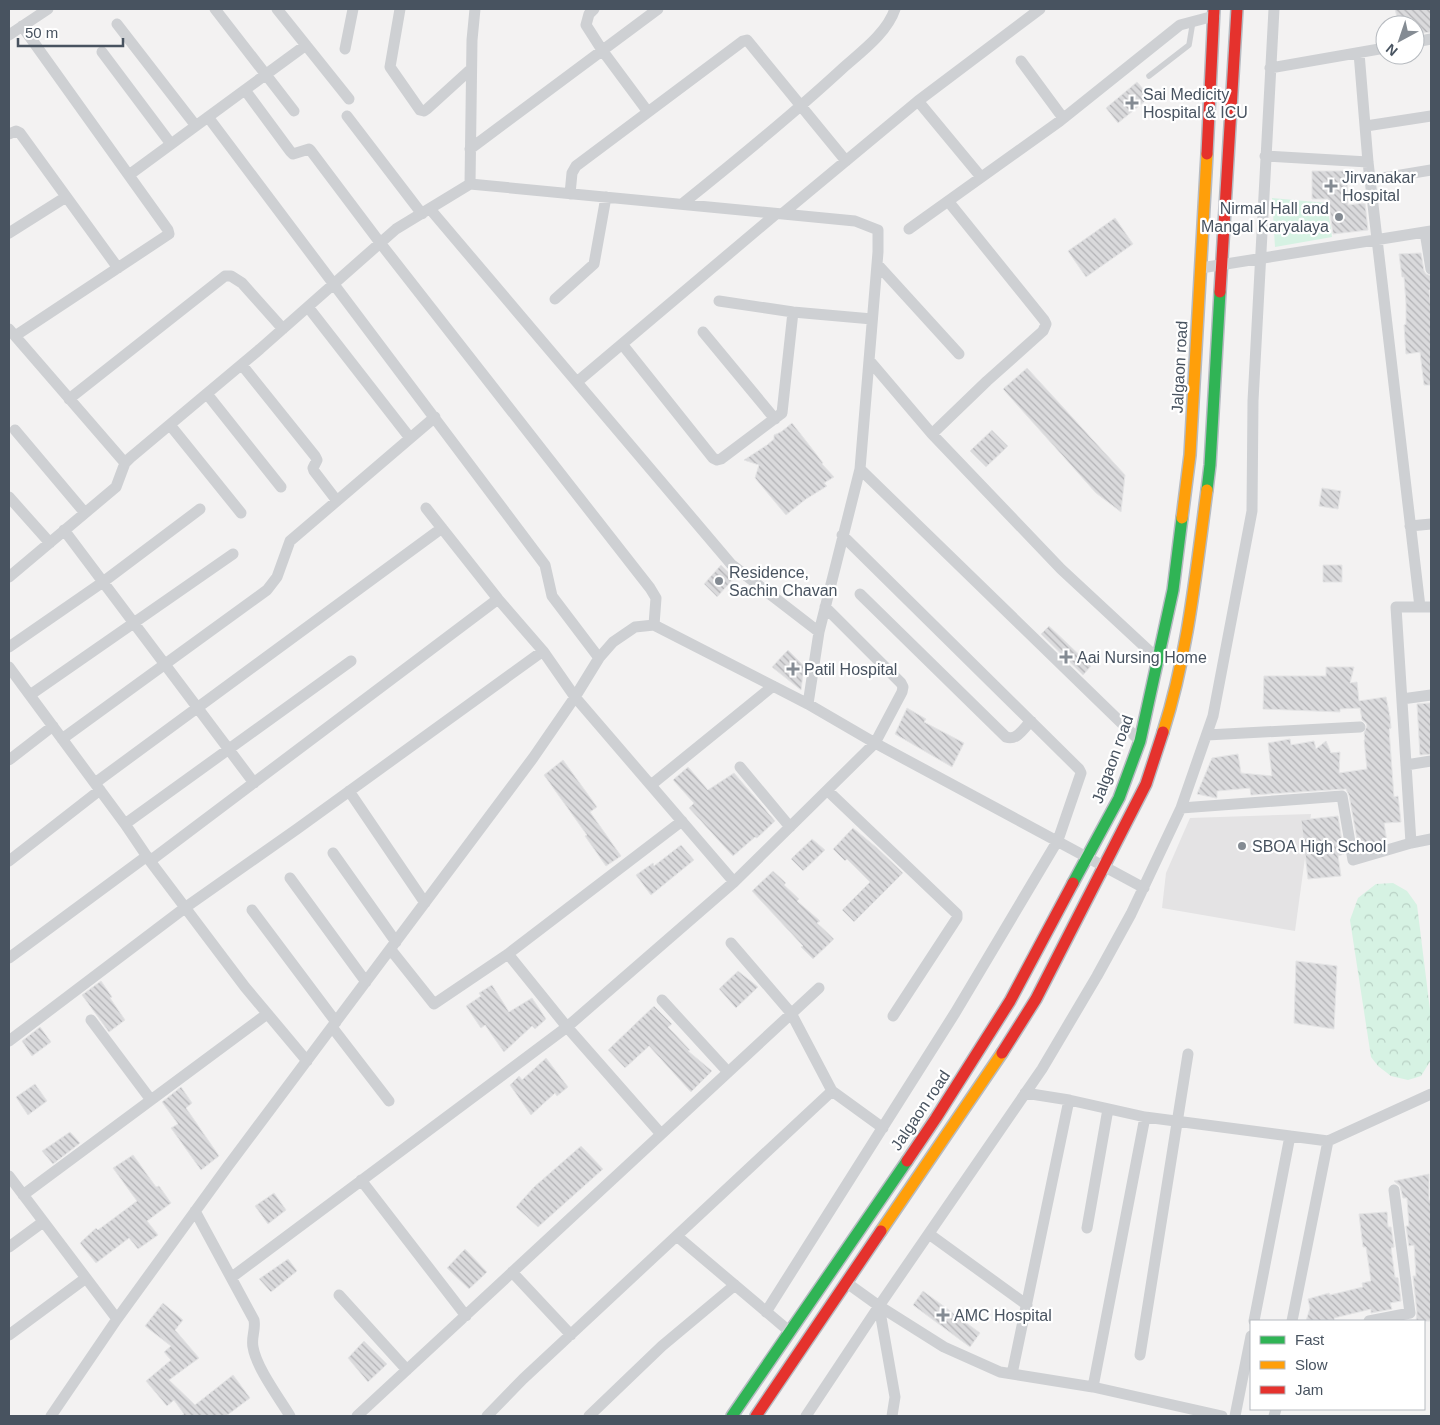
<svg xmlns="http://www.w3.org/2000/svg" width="1440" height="1425" font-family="Arial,sans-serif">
<defs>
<pattern id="park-crowns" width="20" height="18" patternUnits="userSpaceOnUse" patternTransform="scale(1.25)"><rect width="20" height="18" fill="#d6f2e3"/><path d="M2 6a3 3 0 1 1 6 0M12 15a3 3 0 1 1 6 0" fill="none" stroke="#b9d1c5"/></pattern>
<pattern id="building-back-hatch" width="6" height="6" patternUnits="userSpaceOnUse" patternTransform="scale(1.25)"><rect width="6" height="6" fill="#dadadc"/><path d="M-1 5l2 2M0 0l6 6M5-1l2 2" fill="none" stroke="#b3b3b6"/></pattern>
</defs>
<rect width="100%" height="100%" fill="#f3f2f2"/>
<path fill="#e4e3e4" d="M1311,814L1295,931L1162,908L1166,873L1190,818Z"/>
<path fill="#d6f2e3" d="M1272,198L1327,203L1332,237L1275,247Z"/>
<path fill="url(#park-crowns)" d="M1393,883L1407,891L1417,905L1431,1018V1060L1421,1076L1408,1080L1391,1076L1378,1066L1371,1057L1350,920L1358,898L1376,884Z"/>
<path fill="url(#building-back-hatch)" stroke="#e4e4e5" d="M1395,9H1431V32L1415,34V25H1399Z
M1137,82L1150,97L1118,123L1106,108Z
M1312,171H1347L1348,205L1365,203L1368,230L1333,234L1328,199H1312Z
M1115,218L1133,244L1086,277L1068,251Z
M1421,253L1424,271L1426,274L1431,276V290H1429L1431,309V385H1424L1420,352L1406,354L1404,325L1406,324V303L1404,277H1402L1399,254Z
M1027,368L1125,475L1121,512L1096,493L1003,389Z
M792,423L823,463L822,464L834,477L824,483L827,486L806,499L786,515L755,478L759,465L744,460L767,445L774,439V435L781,432Z
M992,430L1008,446L986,467L970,451Z
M1322,488L1341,491L1338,509L1319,506Z
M721,565L734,578L717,597L704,584Z
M1323,565H1342V582H1323Z
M1049,626L1091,666L1083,675L1041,634Z
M788,650L804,666L801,690L772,667Z
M1326,667H1354L1350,683L1357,682L1359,701L1386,697L1390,717L1391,728L1389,729L1394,797L1398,796L1401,822L1384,823L1387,842L1359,850L1349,795L1346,789L1251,795L1250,788L1217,791V798H1216L1197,794L1212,758L1238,754L1241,773L1272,776L1268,743L1290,739L1291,745L1314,741L1316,749L1326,741L1331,753L1340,752L1339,773L1367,769L1364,740L1365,739L1364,733L1367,726L1366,723L1362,720L1360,708L1340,709V712L1263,709L1264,676H1326Z
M1431,703V754L1420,755L1417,704Z
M907,708L926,719L924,722L964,743L952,767L895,734Z
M563,760L597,807L590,812L621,856L606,866L585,836L587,835L544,775Z
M688,767L708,790L734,773L775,821L757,838L755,837L733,856L689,808L694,803L673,780Z
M1338,816L1344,854L1338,856L1341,876L1308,879L1301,820Z
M853,828L877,848L903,873L854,922L842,910L870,882L847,859L845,861L833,849Z
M812,839L825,850L803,871L791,859Z
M681,845L694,860L651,895L636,875L653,863L654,866Z
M773,871L786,883L784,885L799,899L797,901L820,921L817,923L834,939L813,959L801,947L803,946L752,891Z
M1296,961L1337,966L1334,1029L1294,1023Z
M738,971L758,987L736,1008L719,989Z
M101,981L112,997L110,998L125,1020L109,1032L82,995Z
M492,985L509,1012L532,998L546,1019L535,1029L532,1026L504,1052L485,1025L481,1028L466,1006L481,996L479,993Z
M654,1006L672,1024L668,1027L690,1050L688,1051L712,1071L691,1092L649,1046L625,1068L608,1050Z
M40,1027L51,1042L32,1056L22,1041Z
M546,1058L568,1087L557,1096L555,1093L531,1115L510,1085L519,1076L522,1080Z
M35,1084L47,1101L28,1115L16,1097Z
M181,1087L192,1103L186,1108L219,1156L201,1170L171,1128L178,1124L162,1102Z
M70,1132L80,1143L53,1164L42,1151Z
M581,1146L603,1169L538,1227L516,1207L534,1187Z
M133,1155L156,1187L159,1186L171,1203L147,1221L158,1235L138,1249L129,1238L96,1263L80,1243L96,1228L98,1230L137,1201L113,1168Z
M1429,1174V1200H1431V1321H1416L1417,1312L1413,1276H1416L1414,1245L1409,1246L1406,1226H1409L1407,1198H1403L1400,1186L1394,1181Z
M274,1193L286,1210L268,1224L255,1206Z
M1387,1212L1388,1227H1391L1394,1247L1391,1248L1395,1277L1398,1278L1401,1301L1390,1303L1392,1309L1371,1313V1309L1334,1318L1335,1321H1306L1310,1308L1308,1299L1329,1293L1330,1295L1363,1287L1362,1283L1371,1281L1366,1247H1363L1359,1214Z
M465,1249L487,1272L469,1289L447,1268Z
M288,1259L297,1271L271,1292L259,1279Z
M923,1291L980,1333L970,1347L913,1305Z
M163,1303L183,1320L175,1330L199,1358L169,1380L195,1405L233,1375L250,1398L226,1416H181L184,1414L174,1400L167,1406L146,1381L171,1360L164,1352L171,1346L145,1326Z
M364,1341L387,1364L368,1382L348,1358Z"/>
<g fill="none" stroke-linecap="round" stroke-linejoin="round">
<g stroke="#b6bbc2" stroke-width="14">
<path id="fast" d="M1207,490L1210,465L1220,292
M1073,883L1119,798L1140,741L1173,590L1182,518
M732,1416L907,1161"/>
</g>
<g stroke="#b6bbc2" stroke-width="14">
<path id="slow" d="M1182,518L1190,455L1207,154
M1163,732C1188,654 1196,571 1207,490
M881,1231L1002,1053"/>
</g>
<g stroke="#b6bbc2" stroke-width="14">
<path id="jam" d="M1207,154L1214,9
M1220,292L1237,9
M1002,1053L1036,999L1146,784L1163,732
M907,1161L936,1118L1010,1001L1073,883
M756,1416L881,1231"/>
</g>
<path stroke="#ced0d3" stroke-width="5.5" d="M1149,76L1189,45L1193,21"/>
<path stroke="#ced0d3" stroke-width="11" d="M215,9L294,111
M277,9L349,99
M400,9L390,67L420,110L424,111L427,109L471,69
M594,9L589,14L586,25L602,50L648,112
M117,24L196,126
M9,35L48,9
M1415,42L1431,39
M345,49L353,9
M102,52L171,144
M1359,53L1368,162L1420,607
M1021,61L1063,118
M1270,68L1385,48
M245,90L290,151L293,154L309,149L311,151L381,244L650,588L656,598L654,625
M918,101L981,177
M347,116L422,214
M208,117L545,565L552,596L599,658
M1366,126L1431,116
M9,134L16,131L20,133L118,268
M470,149L658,9
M1265,156L1368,162
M129,175L306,45
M1371,180L1431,170
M470,184L472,40L475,9
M570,194L572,173L576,166L743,41L747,40L846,161
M682,204C737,160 791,116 843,68C861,52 887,33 895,9
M430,209L731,564L819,632
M782,214L918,101L1040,9
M909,229L1060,121L1180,25L1214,16
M1425,232L1431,269
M9,233L66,197
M877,264L959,354
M1201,268L1431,231
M555,299L594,264L606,197
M719,301L793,312L872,319
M308,307L410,438
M9,329L125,463
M703,332L775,419
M15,336L169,234L168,230L22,26
M622,344L713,458L717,460L721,459L782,413L793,312
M869,360L932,434L1061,569L1159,660
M242,365L315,456L317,460L313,468L314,471L337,501
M577,382L776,214
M207,394L281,487
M69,399L225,276H231L242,283L283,329
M170,425L241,513
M15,430L85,513
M932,434L987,381L1043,331L1046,324L1044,320L948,201
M9,497L50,543
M426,508L498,599L543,651L575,697L734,882
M1410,526L1431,524
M64,530L254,783
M9,577L116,487L125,463L130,458L260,349L396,229L470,184L855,221L878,230V252L860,469L1140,741
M860,594L1006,737C1017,741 1023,729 1031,721
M9,647L103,582L200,509
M9,667L125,824L150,861L245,987L307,1061
M30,695L233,554
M1402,699L1431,695
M808,704L819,632L860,469
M1207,735L1360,727
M62,739L267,590L277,577L290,541L435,417
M9,760L53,726
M1406,765L1431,761
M740,767L790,827
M95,783L442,528
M651,785L773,686
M349,791L425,903
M828,791L957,914V918L893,1016
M1181,808L1342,796L1353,860L1411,843L1431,839
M125,824L351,661
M1411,843L1396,607H1431
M333,853L396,942
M9,861L100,790
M150,861L498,599
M290,878L366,982
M252,910L336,1022
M731,943L791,1013L832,1091L883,1128
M391,950L434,1004L508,954L682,821
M508,954L567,1027L661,1134
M9,958L147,856
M662,1000L728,1072
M91,1020L151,1100
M332,1027L389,1101
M9,1041L186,907L297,829L543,651
M1025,1093L1069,1100L1145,1117L1328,1141L1431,1094
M9,1176L117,1319
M361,1180L466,1316
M23,1195L267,1014
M195,1211L254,1320C256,1329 251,1337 253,1347C256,1367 279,1398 290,1416
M1087,1228L1108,1109
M929,1234L1027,1305
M678,1237L789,1331
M9,1247L43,1222
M512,1272L571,1335
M232,1277L567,1027L734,882L875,743L902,692L903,687L901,683L825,607
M847,1283L879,1306L944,1347L1000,1372L1093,1387L1222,1416
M339,1295L407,1370
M879,1306L895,1397L892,1416
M766,1312L955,1013L1058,840L1081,773L1079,769L842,535
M1254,1321L1290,1136
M1292,1321L1328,1141
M1369,1321L1410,1313L1394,1190
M9,1335L86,1278
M1140,1355L1188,1054
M1012,1374L1069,1100
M1093,1387L1145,1117
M51,1416L117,1319L228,1166L533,758L575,697L599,658L613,642L635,627L654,625L808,704L875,743L1144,888
M357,1416L819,988
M487,1416L523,1379L832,1091
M589,1416L662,1346L735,1285
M806,1416L879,1306L1042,1069L1097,976L1131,914L1181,808L1213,716L1252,511L1253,401L1274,9
M1235,1416L1251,1336
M1274,1416L1276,1409"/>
<use href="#fast" stroke="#30b455" stroke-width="11"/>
<use href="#slow" stroke="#ff9f0a" stroke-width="11"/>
<use href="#jam" stroke="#e5322d" stroke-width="11"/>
</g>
<g fill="#848b93" stroke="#fff" stroke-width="2">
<path d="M1129.5 95.5h5v5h5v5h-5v5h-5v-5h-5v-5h5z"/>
<path d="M1328.5 178.5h5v5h5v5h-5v5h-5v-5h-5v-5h5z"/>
<circle cx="1339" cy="217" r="5"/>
<circle cx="719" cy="581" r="5"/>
<path d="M1063.5 649.5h5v5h5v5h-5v5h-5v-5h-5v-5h5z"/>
<path d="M790.5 661.5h5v5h5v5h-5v5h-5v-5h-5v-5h5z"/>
<circle cx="1242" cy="846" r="5"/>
<path d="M940.5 1307.5h5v5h5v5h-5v5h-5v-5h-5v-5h5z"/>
</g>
<g text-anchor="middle" stroke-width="4.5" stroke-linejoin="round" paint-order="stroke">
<g font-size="16" fill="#485360" stroke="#fff" text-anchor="start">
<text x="1143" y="100">Sai Medicity<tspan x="1143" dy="18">Hospital &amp; ICU</tspan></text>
<text x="1342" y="183">Jirvanakar<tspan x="1342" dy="18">Hospital</tspan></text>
<text x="1329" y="214" text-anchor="end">Nirmal Hall and<tspan x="1329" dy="18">Mangal Karyalaya</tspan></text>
<text x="729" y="578">Residence,<tspan x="729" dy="18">Sachin Chavan</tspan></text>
<text x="1077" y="663">Aai Nursing Home</text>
<text x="804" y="675">Patil Hospital</text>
<text x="1252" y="852">SBOA High School</text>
<text x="954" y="1321">AMC Hospital</text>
</g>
<g font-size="16" fill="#485360" stroke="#fff">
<text transform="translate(1179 367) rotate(-87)" y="6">Jalgaon road</text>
<text transform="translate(1112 759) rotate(-70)" y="6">Jalgaon road</text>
<text transform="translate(920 1110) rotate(-56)" y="6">Jalgaon road</text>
</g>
</g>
<rect width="1440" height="1425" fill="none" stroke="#485360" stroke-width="20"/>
<rect x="1250" y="1320" width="175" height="90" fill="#ffffff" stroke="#b6babf"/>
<rect x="1260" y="1336" width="25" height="8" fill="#30b455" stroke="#b6babf"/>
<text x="1295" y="1345" font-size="15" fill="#485360">Fast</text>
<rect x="1260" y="1361" width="25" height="8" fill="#ff9f0a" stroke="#b6babf"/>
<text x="1295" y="1370" font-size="15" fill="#485360">Slow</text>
<rect x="1260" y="1386" width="25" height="8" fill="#e5322d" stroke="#b6babf"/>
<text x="1295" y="1395" font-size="15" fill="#485360">Jam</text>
<g transform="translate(1400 40) rotate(220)"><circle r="24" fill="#ffffff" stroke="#b6babf"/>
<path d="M0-4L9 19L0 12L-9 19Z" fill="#848b93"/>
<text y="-8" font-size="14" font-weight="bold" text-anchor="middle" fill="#485360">N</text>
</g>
<path d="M18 38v8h105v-8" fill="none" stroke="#485360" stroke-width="2.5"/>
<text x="25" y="38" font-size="15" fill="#485360" stroke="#ffffff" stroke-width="4" paint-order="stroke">50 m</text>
</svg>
